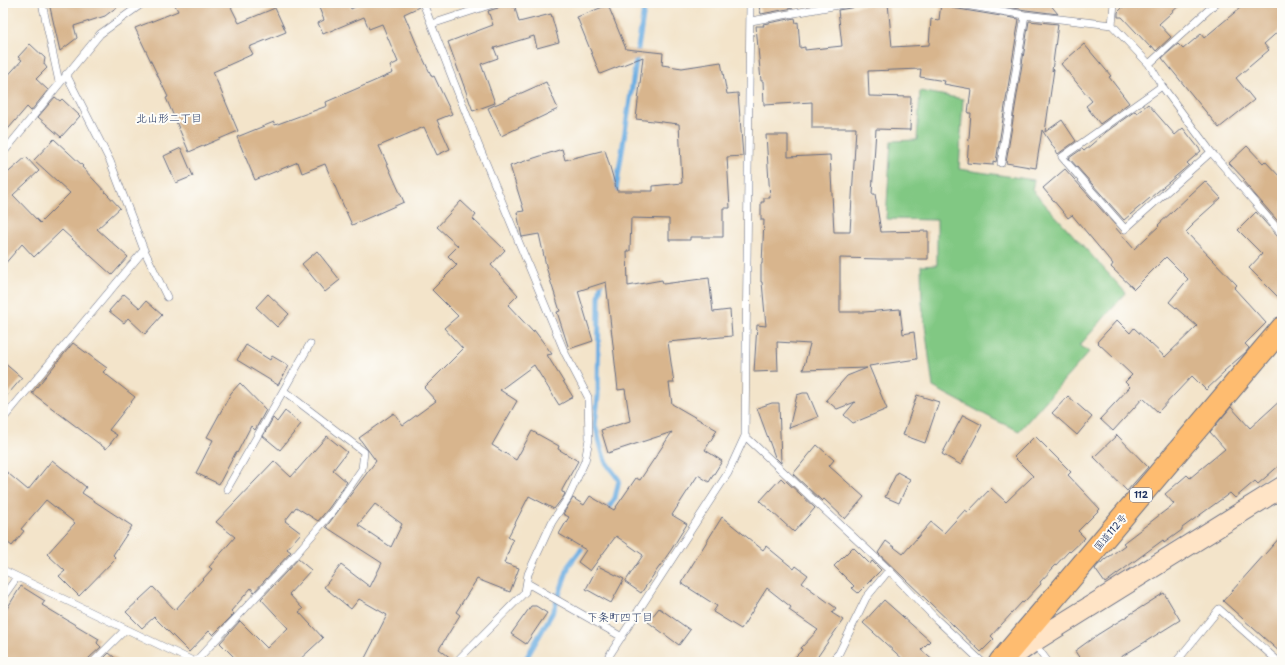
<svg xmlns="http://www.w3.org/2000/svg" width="1285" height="665" font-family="'Shantell Sans','Klee One',sans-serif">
<rect width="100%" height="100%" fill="#fdfcf7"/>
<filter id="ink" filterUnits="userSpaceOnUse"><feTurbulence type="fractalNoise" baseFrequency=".025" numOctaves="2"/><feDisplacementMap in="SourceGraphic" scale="8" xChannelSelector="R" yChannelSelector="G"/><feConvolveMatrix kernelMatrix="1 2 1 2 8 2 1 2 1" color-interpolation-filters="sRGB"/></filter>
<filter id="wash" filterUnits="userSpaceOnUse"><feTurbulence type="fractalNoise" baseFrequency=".012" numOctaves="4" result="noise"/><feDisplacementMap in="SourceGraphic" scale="16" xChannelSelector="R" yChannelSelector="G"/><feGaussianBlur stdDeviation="0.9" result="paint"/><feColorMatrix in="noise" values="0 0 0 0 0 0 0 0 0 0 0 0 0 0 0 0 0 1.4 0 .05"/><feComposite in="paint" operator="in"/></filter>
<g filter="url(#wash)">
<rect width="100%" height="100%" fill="#f3e4ca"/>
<path fill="#81c883" stroke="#4e7c70" d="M920,91L963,99L959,169L1034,180L1032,190L1126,293L1080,345L1089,352L1019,431L995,420L933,387L922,303L921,266L937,265V220L886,219L891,141L917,140Z"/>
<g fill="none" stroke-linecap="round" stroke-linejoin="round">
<path stroke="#6eafe2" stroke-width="5" d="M615,196L645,3
M602,277L599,297L598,396L595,425L605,461L619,480L615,498L606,512
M524,662L554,610L569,565L586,543"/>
</g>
<g id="blocks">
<path fill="#d8b58d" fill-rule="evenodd" d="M49,3H122L105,16L74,26L77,38L60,51Z
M174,3H229L239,23L275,8L286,32L249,47L253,54L213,72L238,131L189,152L166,98L168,97L135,28L178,11Z
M317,3H349L351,9L359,5L358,3H418L419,7L404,14L420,52L432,77L434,76L452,114L437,120L450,149L437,155L424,127L379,146L404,202L352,225L325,164L302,173L298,162L255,180L237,137L274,122L275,125L327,106L326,102L393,73L390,66L398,62L382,24L369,29L364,17L323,34L318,23L324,20Z
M501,3H511L512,7H515L519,22L551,14L559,42L537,48L534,36L494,48L498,58L481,64L495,103L473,111L448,42L493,25L488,11L498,8Z
M758,3H791L793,8L761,14Z
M888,3L892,47L929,45L931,19L939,20L941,3H948L950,7L952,8L1019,19L996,162L993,161V165L967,163L971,113H968L971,89L944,84L945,81L920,77L921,69L868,71L869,96L911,97L910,130L876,129L872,194H875L881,232L928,231V259H881L840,258V312H865L900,309L903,334L914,332L917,359L869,366L887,409L853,423L844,415L855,402L837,409L826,400L847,376L867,368L803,370L810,344L777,342L778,371L754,372L757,325L766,326L762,282H761V264H762L764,220H761V202H764V198H770L766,135H788V157L830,155L834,232H850L856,128H812V102L764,105L763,81H761L756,26H764L763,24L795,18L796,23L798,22L800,48L805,47V50L842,46L838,10L857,7V6Z
M983,3H1049L1058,14L1026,10Z
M1127,3H1182L1159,24L1171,37L1156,51L1152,46L1151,48L1122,17H1118V12Z
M1246,3H1282V28L1264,44L1269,50L1236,78L1254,100L1219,128L1162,58L1178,44L1183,49L1201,34L1204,38Z
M608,5L626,49L663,53L662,65L682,68L721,62L727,94L738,93L743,156L727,157L730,208H723V237H690V240H669V219L631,218L630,251H627L628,286L662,280L663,284L709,278L713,312L730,310L732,336L668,342L674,383H669L672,404L717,430L705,450L722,461L709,482L698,475L672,515L687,524L671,550L641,593L625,582L643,555L616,536L590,571L578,562L586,550L559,534L569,517L563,514L573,498L584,505L590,496L614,510L636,478L640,480L672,432L608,453L601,430L630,421L625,389L618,390L606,282L578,291L593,341L569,349L557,312L560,311L547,270L539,234L522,237L521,233L517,212L524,211L510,166L562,149L565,160L605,150L617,191H653V186L682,183L679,124L636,119L643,57L600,74L577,17Z
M1029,21L1058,24L1052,71L1054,69L1045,132L1062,120L1076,141L1058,154L1042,130L1036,168L1006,163Z
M30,44L45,58L44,64L47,68L36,79L48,90L31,111L27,107L3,135V81L22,60L18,57Z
M1084,44L1111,76L1109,77L1129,103L1100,124L1086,106L1092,101L1061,64Z
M546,82L558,109L501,136L488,108Z
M55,97L60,101L62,99L80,116L61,137L38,117Z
M1148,104L1175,135L1183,128L1201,151L1187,163L1189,165L1124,220L1069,158L1082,149L1084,151L1106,132L1135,111L1137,113Z
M54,139L83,166L82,167L120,208L97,229L128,257L112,275L62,230L34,257L22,244L3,266V177L26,157L39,171L13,195L40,223L70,193L34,160Z
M1247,146L1263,163L1265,161L1282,179V226L1243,181L1245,180L1229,163Z
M181,148L193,176L176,183L164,156Z
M1065,169L1116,226L1115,227L1134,249L1159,226L1158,225L1205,181L1221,198L1192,224L1193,225L1186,232L1237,285L1234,288L1266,323L1245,344L1249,348L1246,352L1224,371L1225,372L1206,390L1192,376L1158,412L1143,398L1113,431L1100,419L1130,387L1125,382L1132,375L1097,342L1117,320L1130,333L1134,328L1165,357L1197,326L1169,302L1188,279L1166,257L1134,289L1111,267L1113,264L1072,215L1068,218L1043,188Z
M461,201L476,215L473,219L505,250L491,265L518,295L508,305L533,332L534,330L552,354L547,355L573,397L559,405L534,365L500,390L517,401L492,445L516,460L532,431L559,446L558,449L578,461L562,490V492L565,493L564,496L554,509L529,496L508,537L513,540L504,563L519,568L510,592L477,579L456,612L460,615L439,649L452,659L451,662H363L387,615L359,599L351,609L324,587L341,565L370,587L382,563L326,527L376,461L359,438L394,413L403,425L436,401L424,388L463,349L444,328L458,316L432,290L457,265L448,256L458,246L437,227ZM375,504L402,524L391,547L358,525Z
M1256,212L1278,237L1282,239V301L1249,268L1262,254L1238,230Z
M317,251L340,280L325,292L302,264Z
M124,294L140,308L146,301L162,315L145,334L128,318L124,323L109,311Z
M268,294L289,314L277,327L256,307Z
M73,343L107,368L103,372L135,397L109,430L117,435L106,449L32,393Z
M246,345L270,360L272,356L289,366L278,385L237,360Z
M3,362L22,378L3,400Z
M240,383L266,410L255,430L251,426L237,453L236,452L219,484L196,473L213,440L207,437L231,393Z
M803,393H808L818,417L789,428L797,395Z
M917,395L939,402L925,443L903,435Z
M1068,396L1092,417L1077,435L1052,413Z
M1282,399V463L1258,484L1255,481L1235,498L1230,493L1182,528V530L1164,543L1163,540L1105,583L1095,569L1098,565L1125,545L1123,543L1174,504L1165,494L1187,475L1190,478L1225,449L1210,432L1231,407L1250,428Z
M772,403H779L781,463L775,457L757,408Z
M285,411L301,424L280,450L263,436L273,418L277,422Z
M963,415L982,425L961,465L942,454Z
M1117,435L1148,467L1127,491L1094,457Z
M327,436L347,452L333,470L347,482L329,508L318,521L296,507L285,521L301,533L287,549L291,552L254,592L251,588L231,611L234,614L213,635L209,631L189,652L154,617L142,628L126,612L153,587L175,610L212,569L209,567L235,537L216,522L274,461L291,477Z
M1035,436L1071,472L1068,475L1100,509L1078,531L1085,538L1070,552L1069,551L1040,582L1041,584L1023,603L1022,602L991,636L994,639L981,652L878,553L886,541L903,554L931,522L944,533L965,510L968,512L991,488L1006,502L1033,476L1014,457Z
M817,445L834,460L829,466L864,497L845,519L824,499L822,501L793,474Z
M52,460L86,487L82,493L132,526L113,555L116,558L79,596L59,576L65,571L47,554L75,523L46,500L21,529L24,531L12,546L3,539V469L28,490Z
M897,472L910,479L899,503L885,497Z
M781,478L785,482L786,481L815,508L794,532L760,501Z
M722,517L763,550L766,546L794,569L796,566L808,575L802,583L836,608L832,613L843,620L814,662H790L802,650L801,648L818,630L789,610L791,607L767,588L741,629L713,612L717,606L681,583Z
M1282,535V654L1223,601Z
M853,547L870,564L872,561L881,570L858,593L852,588L854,586L834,566Z
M298,559L311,570L289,594L303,609L299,612L323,638L297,662H239L220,643L240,621L267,648L288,628L261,599Z
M598,566L624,579L611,603L586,589Z
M21,586L45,601L42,605L99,639L97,643L101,647L89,658L88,662H3V615Z
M1164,593L1180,620L1113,662H1082L1075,651L1097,635Z
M884,600L930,641L921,650L935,662H906L863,623Z
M531,606H536L547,613L526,644L511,634Z
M659,608L690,630L679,645L648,622Z
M109,653L120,662H100Z"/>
</g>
</g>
<g filter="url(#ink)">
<use href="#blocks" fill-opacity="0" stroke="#676e84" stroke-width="1"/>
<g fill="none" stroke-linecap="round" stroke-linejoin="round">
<g stroke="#676e84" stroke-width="8">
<path id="lane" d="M42,3L59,82
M423,3L478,144L565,353L588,397L589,439L585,461L568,498L552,522L528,574L525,592L456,662
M953,3L1025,15L1112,25L1149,64L1162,86L1211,152L1282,234
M751,21L849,3
M432,24L496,3
M1112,25L1114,3
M1149,64L1216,3
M66,74L110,161L144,250L167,297
M1162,86L1062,157L1125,229L1211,152
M3,153L100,34L143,3
M1001,163L1025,15
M3,419L144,250
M745,436L889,570L936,619L982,662
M227,489L310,344
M3,570L195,662
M527,583L622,637
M3,597L17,577
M1034,643L1048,662
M93,662L126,629
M195,662L297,553L333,511L362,469L364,452L284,391
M605,662L728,473L745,436L750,3
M831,662L839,653L866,598L889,570
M1176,662L1219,609L1279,662"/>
</g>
<g stroke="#676e84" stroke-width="22">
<path id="secondary" d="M1008,660L1033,642L1282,487"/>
</g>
<g stroke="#676e84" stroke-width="24">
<path id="highway" d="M1000,662L1282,328"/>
</g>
<use href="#lane" stroke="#fff" stroke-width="7"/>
<use href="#secondary" stroke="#ffe4c6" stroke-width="20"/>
<use href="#highway" stroke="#febc70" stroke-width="22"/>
</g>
</g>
<g text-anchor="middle" stroke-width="4" stroke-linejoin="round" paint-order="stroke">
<rect fill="#fdfcf7" stroke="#5f6c8c" stroke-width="1" x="1130" y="488" width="22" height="14" rx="3"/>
<g font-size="9" font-weight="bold" fill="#1b2f5e">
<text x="1141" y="498">112</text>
</g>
<g font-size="10" fill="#1b2f5e" stroke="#fdfcf7">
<text transform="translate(1110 532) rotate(-50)" y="4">国道112号</text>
</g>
<g font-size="11" fill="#1b2f5e" stroke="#fdfcf7">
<text x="169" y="122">北山形二丁目</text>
<text x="620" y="621">下条町四丁目</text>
</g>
</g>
<rect width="1285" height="665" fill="none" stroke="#fdfcf7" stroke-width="16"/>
</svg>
